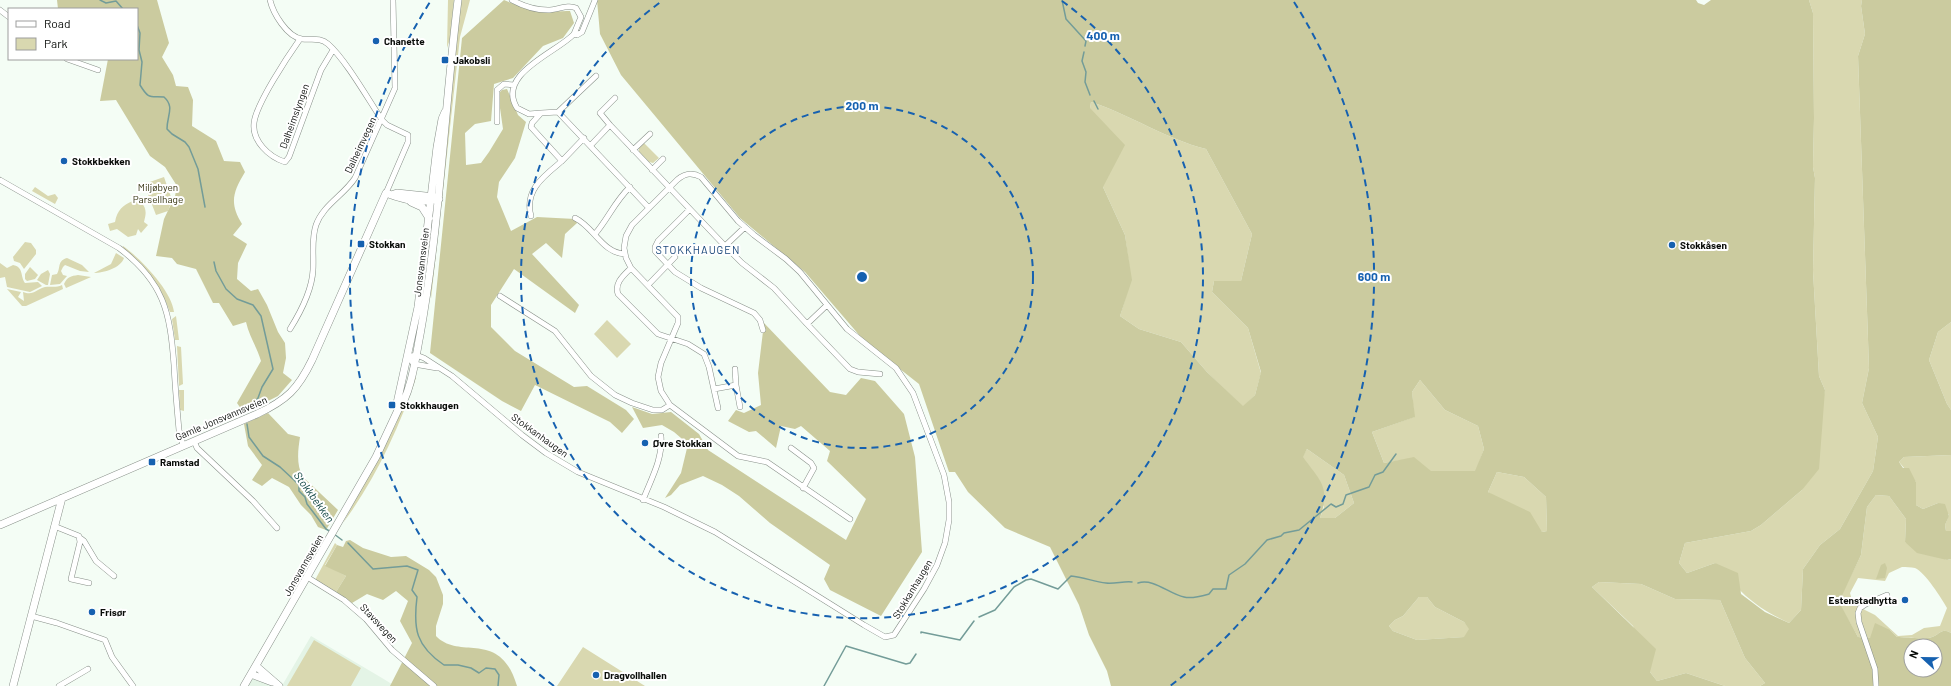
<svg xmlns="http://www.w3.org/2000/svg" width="1951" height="686" font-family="Barlow,sans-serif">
<rect width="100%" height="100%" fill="#f4fdf5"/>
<path fill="#e4f4e6" d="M311,636L382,678L395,686H244L256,666L267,672L283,684Z"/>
<path fill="#d9d8b0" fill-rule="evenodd" d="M448,0H454L450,39L447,48Z
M461,0H470L460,37L431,299L430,288Z
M1809,0H1862L1861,6L1865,34L1858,56L1869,368L1862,403L1878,437L1873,471L1840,529L1820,545L1803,569L1801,610L1789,623C1753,606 1741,593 1715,563L1687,573L1679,563L1685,543L1751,531L1761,525L1802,490L1825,390L1819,376L1813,271L1815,178L1813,167L1814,118L1813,13Z
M1091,102C1131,115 1166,139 1206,149L1252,234L1241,281H1214L1212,292L1248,328L1261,373L1255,395L1243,407L1207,372L1181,342L1139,329L1120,316L1131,280L1125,235L1103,187L1090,108Z
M644,143L659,158L653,163L649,162L639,152V148Z
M164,177L172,200L168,211L156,215L144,184Z
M35,187L48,196L55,194L58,198L55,204L32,191Z
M133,201L142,203C147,210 146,214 144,222L148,225L141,233L138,229L136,235L128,237L117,229L110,231L108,224L115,222C117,210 123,205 133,201Z
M25,242L31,243L36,250V254L24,269L20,263L14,261L13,257Z
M123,246C140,258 172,291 174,312H170C160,286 145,263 122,248Z
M116,253L124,258C121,268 103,273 94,273L111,264Z
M67,258L82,265L89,272L80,271L65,265L63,267L61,271L63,275L67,276L60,284L50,285L52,275L57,274C61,267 57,261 67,258Z
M0,263L7,268L13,265C24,267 20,276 25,283L38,282L42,286L30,292L7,287L5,277L0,278Z
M30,267L38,275L35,279L27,281L25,279V274Z
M48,270L50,274L48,285H46L37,280L41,274Z
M78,275L91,277L66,288L64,284C67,277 71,276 78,275Z
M62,285L63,289L26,306H22L7,289L21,292L18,297L24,301L23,292C34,296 36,289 45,287C51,286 56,288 62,285Z
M176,316L179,340H175L172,319Z
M607,320L631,344L617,358L594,334Z
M1951,322V410L1947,404L1929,360L1938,332Z
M177,346L181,347L183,384L179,386Z
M412,377L416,378C399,428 375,480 343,523L396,424Z
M1420,380L1445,410L1478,426L1484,449L1476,471H1430L1414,458L1384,463L1372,432L1414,417L1412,392Z
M179,390H184V411L180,410Z
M1307,449L1344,475L1354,503L1335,518H1320L1324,507L1302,457Z
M1951,455V531H1946L1945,525L1949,515L1938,503L1923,509L1916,505V482L1899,462L1904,457Z
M1497,472L1524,477L1546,497L1547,531L1542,532L1488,492Z
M1876,495L1889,496L1906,519L1905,542L1947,560L1951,559V633C1942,627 1940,634 1932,637C1925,640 1905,637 1897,637L1890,630L1870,638L1858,637L1838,602L1861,555L1867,507ZM1902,567C1906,567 1911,567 1915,568C1925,572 1942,599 1947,608L1940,626L1924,628L1912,635L1898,636L1875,615L1853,604L1850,593L1858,578L1885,581L1889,573Z
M335,543L337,545L325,565L346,576L336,592L315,580Z
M1599,582L1641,584L1675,599L1720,600L1745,658L1765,683L1760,686H1725L1686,673L1657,681L1650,672L1633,626L1592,587Z
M1419,597H1427L1435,607L1464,622L1470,629L1465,637L1417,640L1393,631L1389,626L1395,620L1403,616Z
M314,640L361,668L351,686H287Z
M583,647L645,686H557Z"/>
<path fill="#cbcb9f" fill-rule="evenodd" d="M57,0H157L169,43L162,57L173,75L176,86L188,87L193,100L192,126L216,141L224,161L240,162L245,172C233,192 229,203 242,224L233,235L247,244L238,263L237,279L251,291L258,289L267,305L278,332L285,343L286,358L283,373L292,380L278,396L244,413L237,403L261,361C257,347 249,336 246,322L233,326L219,303H213L196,269L177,264L172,258L156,256L164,219L175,196L177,186L165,167L150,156L116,100L100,101L108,59H137V9H58Z
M504,0C530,11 542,12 570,11L574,23L563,38L543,46L513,78L494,84L491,121L475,124L465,133L466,165L481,163L489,152L503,129L498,94L502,90L507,89L518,115L526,122L515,158L499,182L497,197L511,231L537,217L575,219L577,223L565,234L562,258L546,243L532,254L579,305L575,313L514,269L491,305V327L515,351L574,387L587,386L626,410L634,419L622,433L610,422L535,385L521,411L502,401L430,353L462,38Z
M597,0H1696L1698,3L1704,5L1711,0H1809L1813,13L1814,118L1813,167L1815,178L1813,271L1819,376L1825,390L1819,469L1802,490L1761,525L1751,531L1685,543L1679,563L1687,573L1715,563L1738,573L1741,594L1765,612L1789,623L1801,610L1803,569L1820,545L1840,529L1873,471L1878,437L1862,403L1869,368L1858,56L1865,34L1861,6L1862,0H1951V322L1938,332L1929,360L1947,404L1951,410V455L1904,457L1899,462L1903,468H1909L1916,482V505L1923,509L1938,503L1945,504L1949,516L1945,525L1946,531H1951V559L1947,560L1917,553L1905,542L1906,519L1889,496L1876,495L1867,507L1861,555L1839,602L1858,637L1870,638L1875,623L1890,630L1897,637C1905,637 1925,640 1932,637C1940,634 1942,627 1951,633V686H1760L1765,683L1745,658L1720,600L1675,599L1641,584L1599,582L1592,587L1656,649L1650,672L1657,681L1686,673L1725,686H1111L1107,671L1089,635L1079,605L1050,547L1005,528L968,492L955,472H949L919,384L886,358L860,336L805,272L740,218L621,75L600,34ZM1091,102C1131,115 1166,139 1206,149L1252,234L1241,281H1214L1212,292L1248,328L1261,372L1255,395L1243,406L1207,372L1181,342L1139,329L1120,316L1132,280L1125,235L1103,187L1125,145L1090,108ZM1420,380L1445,410L1478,426L1484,449L1475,471H1431L1414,457L1384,463L1372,432L1415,417L1412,392ZM1307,449L1344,475L1354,503L1335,518H1320C1331,486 1320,481 1303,457ZM1497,472L1524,477L1546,497L1547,531L1542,532L1530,512L1488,492ZM1419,597H1427L1435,607L1464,622L1469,629L1464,637L1417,640L1393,631L1389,626L1395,620L1403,616ZM1911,646H1935V670H1911Z
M764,323L830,392L846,395L861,378L875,381L904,414L915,457L922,552L881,616L830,590L824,579L830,565L770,523L739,496L722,485L703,476L680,485L671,495L665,498L681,473L688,444L674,432L662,425L643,428L632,407L652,414L671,412L699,434L708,450L846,540L866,499L827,461L830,451L801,426L795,429L781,426L776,448L756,431L749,432L728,421L736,410L744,413L761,405L758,373Z
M268,413L288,434L300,437C298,450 296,465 303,477L338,510L326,530L318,527L311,515L301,505L289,487L272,478L262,486L252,480L262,465L248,446L244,424Z
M350,540L363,548L391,557L406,556L429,570L436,577L443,595V604L436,626V636C460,661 500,628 517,686H390L412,643L400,621L408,601L396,591L383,600L367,594L352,603L336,592L346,576L325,566L337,545L343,547L346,541Z
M1885,563L1887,568L1885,578L1876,579L1881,565Z"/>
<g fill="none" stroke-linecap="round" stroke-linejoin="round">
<path stroke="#739c98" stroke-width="1.5" d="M100,0L106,3L116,1L123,9
M1062,0L1066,19L1086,41L1085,46
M137,25L140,33L139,50L142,62L140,85C149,100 150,96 164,97C175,107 167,115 167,129L172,134L185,142L189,147L198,169L205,207
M1084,52L1082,61L1086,72L1085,82L1090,95
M1094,101L1098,109
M214,262L216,271L226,289L237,299L253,305L261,316L273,369L262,387L258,398L251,407
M247,424L249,437L263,456L280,467L294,480L299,485V491L305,497L307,504L326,529L331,532
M334,534L342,540
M348,543L373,569L407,566L418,570L412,590L417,597C413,629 416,646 444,665H458L471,668L479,673L486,668L495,669L499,675L498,686
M1138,583C1154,578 1169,594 1184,597C1192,599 1202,596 1209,594L1213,589H1226L1229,575L1245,564L1267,540L1281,536L1284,533L1299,530L1331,504L1336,507L1343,504L1346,495L1369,487L1375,475L1383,472L1396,454
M979,617L995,610L1014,587L1026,580L1031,579L1058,589L1071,576C1084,577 1094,582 1106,583C1115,584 1124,581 1132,582
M921,633V632L960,640L974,621
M824,686L846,646L906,664L910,663L916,654"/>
<g stroke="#889089" stroke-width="6">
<path id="street" d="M270,0C273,13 287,37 302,39C312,40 320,37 328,44C346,60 368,99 382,120L387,125L408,135V142L386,193
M512,0C523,6 536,10 548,10C557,10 568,4 576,8L581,17L574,34
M0,10L9,17
M300,39C288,56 256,104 254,123C252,141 269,157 285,162L289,157L321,70L333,50
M67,59L98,70
M596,76L558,112L649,208
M558,112L541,113L532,123L531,127L562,161L584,138
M541,113L529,114L517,108C496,74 556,53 574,34L577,35L582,32L595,0
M497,122V90L504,84L514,85
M610,125L725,246L745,227
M591,145L610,125L600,113L615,98
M633,150L650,134
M652,170L663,159
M0,180L119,248C164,282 170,312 174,365C175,387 177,408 179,430L183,445
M689,210L658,241L655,247V251L675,272L701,288L754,313L760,320L763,330
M531,216C524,190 544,176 562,161
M575,218C594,227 602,253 625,254
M595,234C608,219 615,201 630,187
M725,246L742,263L774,288L807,324L827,305
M631,268C624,275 614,283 618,294L658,334L688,344L704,354L709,367L718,408
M648,285L675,257
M500,296L555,331L591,376L615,395L632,403L653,410H662L670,405
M807,324L850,369L858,372L880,374
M290,329C300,313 312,290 313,270C314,255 311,240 316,225C323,205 344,195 355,178L395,88L393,0
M437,368L414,364L408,357L416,355L424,358L452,376L522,435L546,453L578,472L664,507L715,532L864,625L885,637L894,635L924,589L937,565L945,543L949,520V502L944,475L913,393L896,368L847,329L800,272L786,259L754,235L738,221L701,177C692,172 685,173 677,180L632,225L626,236L624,248L626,258L631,268L678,317V323L661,363L658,377L661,391L670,405L738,456L767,462L850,519
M735,369L736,385L740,407
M714,389L736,385
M194,441L197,448L253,501L277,528
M791,448L811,463L814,468L803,488
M643,500C651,479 663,459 661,436
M54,526L79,536L80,542L71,579L89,583
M80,538L84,541L96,561L114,576
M307,577L344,600L366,619L392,650L434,686
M31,616L57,623L105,640L112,657L133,686
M59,686L88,669
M1876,686L1875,669L1859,622L1858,613L1860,608L1866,604L1887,595"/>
</g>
<g stroke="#889089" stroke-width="8">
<path id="secondary" d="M391,195L397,193L435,197
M411,202L422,207L429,218
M398,410L397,403L418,307L437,147L442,119L445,112
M0,525L257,414C287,400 298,389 312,360L386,193C401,199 422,204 439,199
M256,666L279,686
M251,674L272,682
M13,686L62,498
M244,686L376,457L398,410C411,395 416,355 420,335C440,224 444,112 458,0"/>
</g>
<use href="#street" stroke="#fff" stroke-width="5"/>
<use href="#secondary" stroke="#fff" stroke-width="7"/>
</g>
<g fill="none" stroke="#1661b0" stroke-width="2" stroke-dasharray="7 5">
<circle cx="862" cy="277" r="171"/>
<path d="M1062 1A341 341 0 1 1 662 1"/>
<path d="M554 686A512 512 0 0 1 430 2M1294 2A512 512 0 0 1 1170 686"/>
</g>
<g fill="#1661b0" stroke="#fff" stroke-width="1.5">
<circle cx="376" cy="41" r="4"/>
<rect x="441" y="56" width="8" height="8" rx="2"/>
<circle cx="64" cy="161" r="4"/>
<rect x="357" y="240" width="8" height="8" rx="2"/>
<circle cx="1672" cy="245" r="4"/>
<rect x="388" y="401" width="8" height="8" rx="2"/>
<circle cx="645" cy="443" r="4"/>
<rect x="148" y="458" width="8" height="8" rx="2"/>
<circle cx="1905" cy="600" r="4"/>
<circle cx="92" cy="612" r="4"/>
<circle cx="596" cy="675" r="4"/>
</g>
<g text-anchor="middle" stroke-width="4" stroke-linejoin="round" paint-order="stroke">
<g font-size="10" font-weight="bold" fill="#090c09" stroke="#fff" text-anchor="start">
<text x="384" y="45">Chanette</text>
<text x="453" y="64">Jakobsli</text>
<text x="72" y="165">Stokkbekken</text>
<text x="369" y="248">Stokkan</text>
<text x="1680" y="249">Stokkåsen</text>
<text x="400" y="409">Stokkhaugen</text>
<text x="653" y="447">Øvre Stokkan</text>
<text x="160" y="466">Ramstad</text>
<text x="1897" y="604" text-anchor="end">Estenstadhytta</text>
<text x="100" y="616">Frisør</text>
<text x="604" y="679">Dragvollhallen</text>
</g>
<g font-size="10" fill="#090c09" stroke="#fff">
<text transform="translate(294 116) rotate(-70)" y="4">Dalheimslyngen</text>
<text transform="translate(360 145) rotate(-65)" y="4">Dalheimvegen</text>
<text transform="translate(421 262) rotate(-83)" y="4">Jonsvannsveien</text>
<text transform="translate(221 418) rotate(-23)" y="4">Gamle Jonsvannsveien</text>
<text transform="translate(540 435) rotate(36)" y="4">Stokkanhaugen</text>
<text transform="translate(303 565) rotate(-60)" y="4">Jonsvannsveien</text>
<text transform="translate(912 589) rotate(-59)" y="4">Stokkanhaugen</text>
<text transform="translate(379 623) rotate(47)" y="4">Stavsvegen</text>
</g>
<g font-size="10" fill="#33310e" stroke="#fff">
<text x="158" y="191">Miljøbyen<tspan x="158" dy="12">Parsellhage</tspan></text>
</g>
<g font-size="11" letter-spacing="1" fill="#194679" stroke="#fff">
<text x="698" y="254">STOKKHAUGEN</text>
</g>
<g font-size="11" font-style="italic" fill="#063d3b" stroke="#fff">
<text transform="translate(314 497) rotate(54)" y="4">Stokkbekken</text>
</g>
</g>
<circle cx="862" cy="277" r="6" fill="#1661b0" stroke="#fff" stroke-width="2"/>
<g font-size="12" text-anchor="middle" font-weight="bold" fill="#1661b0" stroke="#fff" stroke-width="4" stroke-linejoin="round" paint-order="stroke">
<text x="1103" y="40">400 m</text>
<text x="862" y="110">200 m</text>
<text x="1374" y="281">600 m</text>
</g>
<rect x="8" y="8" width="130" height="52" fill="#ffffff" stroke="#9d9e9d"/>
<rect x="16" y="21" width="20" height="6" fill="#ffffff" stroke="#9d9e9d"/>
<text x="44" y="28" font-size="12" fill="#090c09">Road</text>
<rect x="16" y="38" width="20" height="12" fill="#d9d8b0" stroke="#9d9e9d"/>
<text x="44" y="48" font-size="12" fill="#090c09">Park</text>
<g transform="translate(1923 658) rotate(292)"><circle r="19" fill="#ffffff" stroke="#9d9e9d"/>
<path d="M0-3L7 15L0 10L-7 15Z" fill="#1661b0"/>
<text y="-6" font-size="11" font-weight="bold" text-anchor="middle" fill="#090c09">N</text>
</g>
</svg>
